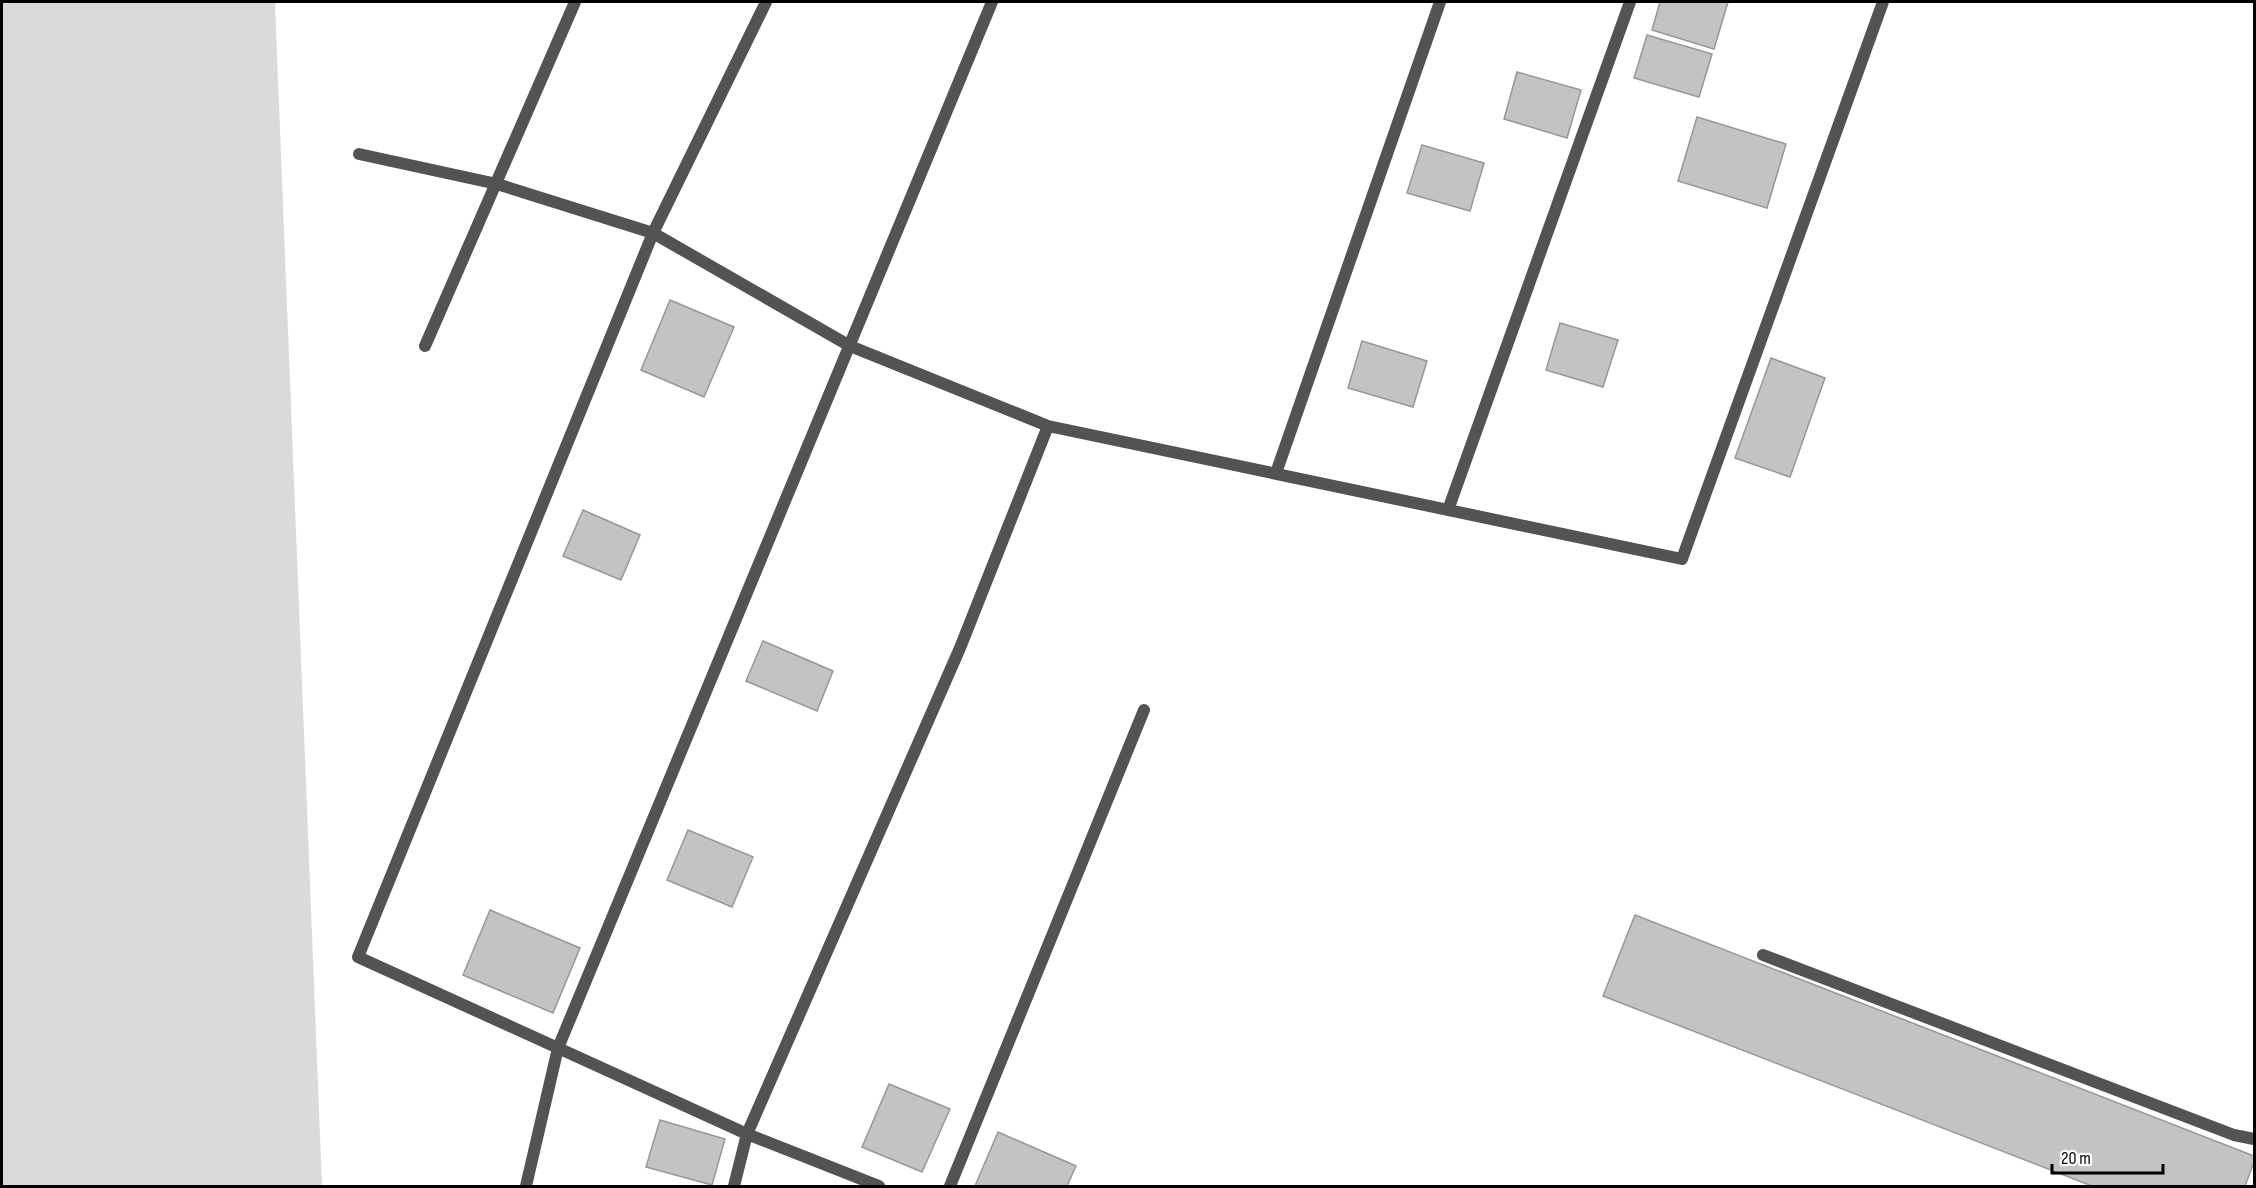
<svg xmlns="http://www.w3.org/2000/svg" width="2256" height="1188" font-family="'Sofia Sans Condensed',sans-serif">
<rect width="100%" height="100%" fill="#fff"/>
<path fill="#dadada" d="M2,2L275,3L322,1186H2Z"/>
<path fill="#c3c3c3" stroke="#979797" stroke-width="1.5" d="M1660,2H1728L1714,49L1652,30Z
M1647,35L1712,54L1699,97L1634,78Z
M1517,72L1581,90L1567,138L1504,119Z
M1697,117L1786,144L1767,208L1678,181Z
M1422,145L1484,163L1470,211L1407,193Z
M670,300L734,327L704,397L641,370Z
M1560,323L1618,340L1603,387L1546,370Z
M1362,341L1427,361L1413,407L1348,388Z
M1771,358L1825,378L1790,477L1735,458Z
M583,510L640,535L621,580L563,556Z
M763,641L833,671L817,711L746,681Z
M688,830L753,857L732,907L667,880Z
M490,910L580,948L553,1013L463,975Z
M1635,915L2254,1156V1162L2245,1186H2092L1603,996Z
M889,1084L950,1109L922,1172L862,1147Z
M660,1120L725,1139L712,1185L646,1167Z
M998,1132L1076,1166L1067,1186H975Z"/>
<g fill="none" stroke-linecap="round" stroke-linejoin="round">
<path stroke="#535353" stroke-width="12" d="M1763,955L2234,1135L2254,1139"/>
<path stroke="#535353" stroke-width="12" d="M766,2L653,233L358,957L747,1134L879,1186
M359,154L497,184L653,233L850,346L1048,426L1682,559L1883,2
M425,346L575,2
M1276,473L1440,2
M1448,510L1630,2
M526,1186L558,1048L992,2
M734,1186L747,1134L960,648L1048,426
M950,1186L1144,710"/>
</g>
<rect width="2256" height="1188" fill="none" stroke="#000000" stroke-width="6"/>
<path d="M2052 1164v9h111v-9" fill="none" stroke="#000000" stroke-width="3"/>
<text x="2061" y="1164" font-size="18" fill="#000000" stroke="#ffffff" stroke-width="4.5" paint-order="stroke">20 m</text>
</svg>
